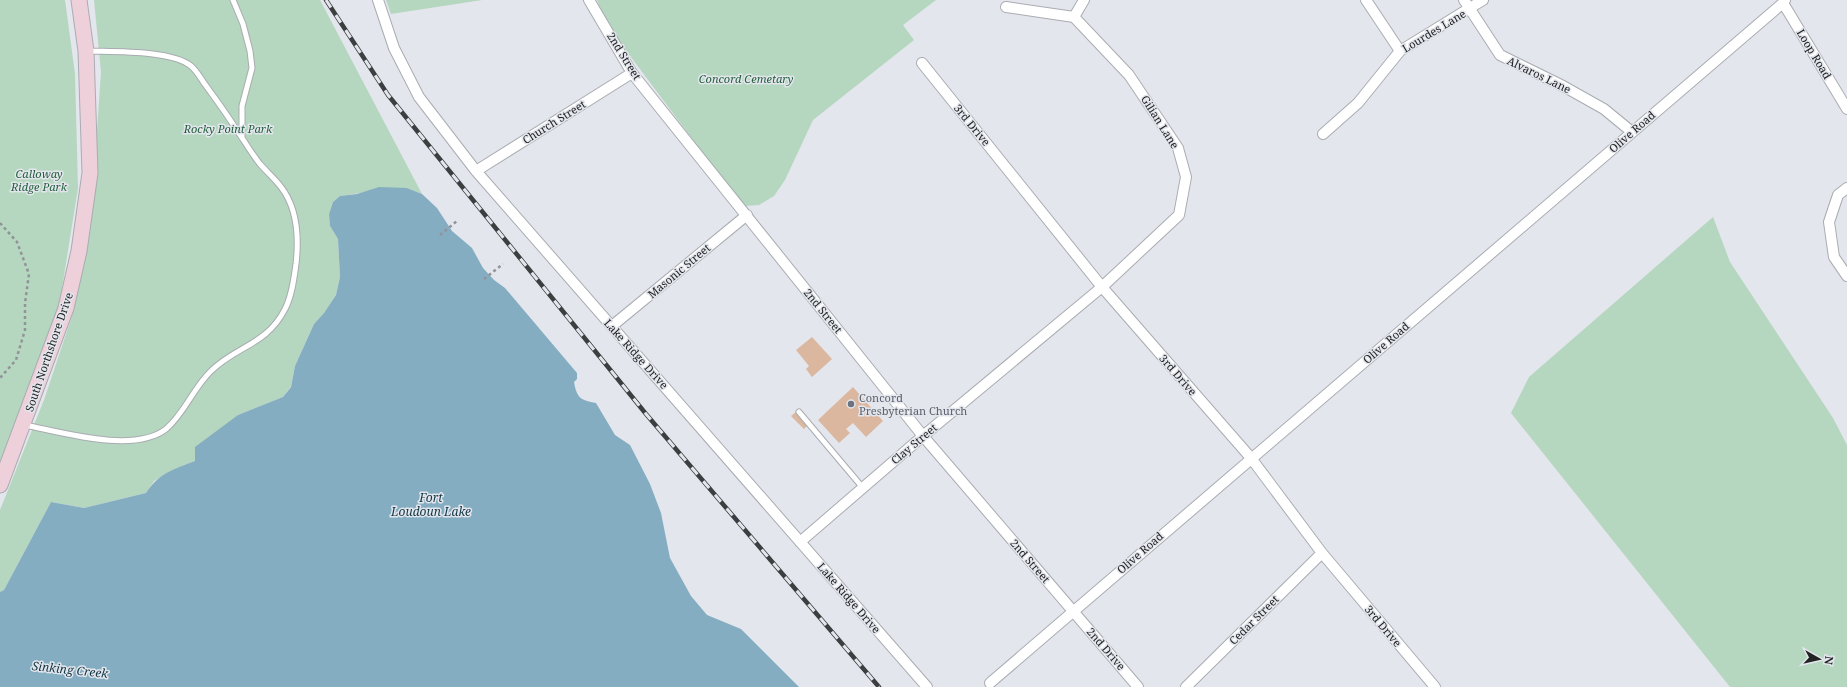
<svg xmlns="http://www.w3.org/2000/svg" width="1847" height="687" font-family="'Noto Serif',serif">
<rect width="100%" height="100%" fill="#e3e6ec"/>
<path fill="#b5d6bf" d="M0,0H65L75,74L78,188L59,307L0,469Z
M94,0H320L422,194L407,188H395L340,196L333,202L329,214L330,226L338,239L340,277L336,295L324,313L314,324L295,366L291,386L283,397L238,415L195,461L167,473L154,481L146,493L84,508L51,502L4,590L0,592V510L44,400L74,310L91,218L101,72Z
M386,0H482L391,14Z
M597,0H936L903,25L914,40L813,120L785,180L774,196L759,205L745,206L717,172L607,25Z
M1713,217L1730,262L1833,418L1847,445V687H1730L1511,413L1529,377Z"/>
<path fill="#84adc2" d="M379,187L407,188L422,194L437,208L452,231L472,248L483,268L494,280L505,288L577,373V379L574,382C577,399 581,400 596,403L615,435L630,445L650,484L661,513L670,558L691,596L707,615L741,629L799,687H0V592L4,590L51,502L84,508L146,493C160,472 173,470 195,461V447L238,415L283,397L291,387L295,366L314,324L324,313L336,295L340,277L338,239L330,226L329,214L333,202L340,196L357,194Z"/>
<path fill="#dcb79f" d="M812,337L832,359L812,377L806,369L809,366L796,350Z
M853,387L883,421L866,437L853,423L846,429L850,433L839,443L818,420Z
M796,412L808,425L804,429L791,416Z"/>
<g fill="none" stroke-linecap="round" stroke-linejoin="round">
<g stroke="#a9acb1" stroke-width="7">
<path id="lane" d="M233,0L243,24L250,51L252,68L242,106V137
M799,412L863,488
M25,425C61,432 134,454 166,429C185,413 193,388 211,371C236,346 267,345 285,309C292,296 294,278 296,264C299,238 298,209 281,187C275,179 267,172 260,164C251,153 244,140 236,129C226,113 215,98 204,83C200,77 196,70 191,66C171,50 113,52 88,51"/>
</g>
<g stroke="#a9acb1" stroke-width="12">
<path id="street" d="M378,0L394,48L419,97L476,171L927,687
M589,0L632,73L923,436L1138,687
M1366,0L1400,51
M1464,0L1500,55L1563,86L1604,109L1632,132
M1785,0L1783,3L1847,109
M1074,17L1084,0
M922,63L1102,287L1251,458L1322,553L1435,687
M1323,134L1358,103L1400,51L1483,0
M476,171L632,73
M1847,188L1838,195L1829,222L1834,257L1847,276
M612,326L747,215
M800,542L923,436L1102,287L1179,215L1186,177L1178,148L1129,75L1074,17L1006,7
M990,683L1783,3
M1186,687L1322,553"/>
</g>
<g stroke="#a9acb1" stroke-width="17">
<path id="secondary" d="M0,485L66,308L79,251L90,173L86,51L79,0"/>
</g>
<path stroke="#919398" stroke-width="2.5" stroke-dasharray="3 3" stroke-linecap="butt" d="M0,223L17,242L29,274L25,303V330L16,360L0,378
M440,235L457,221
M484,279L503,264"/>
<use href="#lane" stroke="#fff" stroke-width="5"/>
<use href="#street" stroke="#fff" stroke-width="10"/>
<use href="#secondary" stroke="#eed0da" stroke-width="15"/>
<g stroke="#3c3e40" stroke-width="4.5">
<path id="rail" d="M326,0L388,95L646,414L879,687"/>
</g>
<use href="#rail" stroke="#e3e6ec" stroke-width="3" stroke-dasharray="9" stroke-linecap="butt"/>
</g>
<circle fill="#6b7280" stroke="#e3e6ec" stroke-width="1.5" cx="851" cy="404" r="4"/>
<g text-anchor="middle" stroke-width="3" stroke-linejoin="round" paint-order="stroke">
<g font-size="11" fill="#222325" stroke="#e3e6ec">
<text transform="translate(1434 31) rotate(-31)" y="4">Lourdes Lane</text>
<text transform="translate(1814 54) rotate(59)" y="4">Loop Road</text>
<text transform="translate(624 56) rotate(58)" y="4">2nd Street</text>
<text transform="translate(1539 75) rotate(26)" y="4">Alvaros Lane</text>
<text transform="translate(554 122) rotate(-32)" y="4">Church Street</text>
<text transform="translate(1160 122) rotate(58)" y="4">Gilian Lane</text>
<text transform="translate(972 125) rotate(51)" y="4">3rd Drive</text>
<text transform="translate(1632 132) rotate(-41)" y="4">Olive Road</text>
<text transform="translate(679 271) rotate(-40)" y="4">Masonic Street</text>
<text transform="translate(823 311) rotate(51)" y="4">2nd Street</text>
<text transform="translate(1386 343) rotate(-41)" y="4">Olive Road</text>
<text transform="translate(49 352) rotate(-71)" y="4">South Northshore Drive</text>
<text transform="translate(636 354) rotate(48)" y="4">Lake Ridge Drive</text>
<text transform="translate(1178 375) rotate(49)" y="4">3rd Drive</text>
<text transform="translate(914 444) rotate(-40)" y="4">Clay Street</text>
<text transform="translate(1140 553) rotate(-41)" y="4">Olive Road</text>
<text transform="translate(1030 561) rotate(49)" y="4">2nd Street</text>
<text transform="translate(849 598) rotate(49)" y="4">Lake Ridge Drive</text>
<text transform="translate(1254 620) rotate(-45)" y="4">Cedar Street</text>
<text transform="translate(1383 626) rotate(50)" y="4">3rd Drive</text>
<text transform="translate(1106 649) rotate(49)" y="4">2nd Drive</text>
</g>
<g font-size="11" font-style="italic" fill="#225e3c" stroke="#e3e6ec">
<text x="746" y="83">Concord Cemetary</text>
<text x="228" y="133">Rocky Point Park</text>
<text x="39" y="178">Calloway<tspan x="39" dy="13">Ridge Park</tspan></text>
</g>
<g font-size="11" fill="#5b616d" stroke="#e3e6ec" text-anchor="start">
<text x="859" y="402">Concord<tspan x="859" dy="13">Presbyterian Church</tspan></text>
</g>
<g font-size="12" font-style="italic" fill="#113646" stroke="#e3e6ec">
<text x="431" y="502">Fort<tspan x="431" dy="14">Loudoun Lake</tspan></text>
<text transform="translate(70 670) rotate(6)" y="4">Sinking Creek</text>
</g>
</g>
<g transform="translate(1819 659) rotate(98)" stroke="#e3e6ec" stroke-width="3" paint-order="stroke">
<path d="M0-3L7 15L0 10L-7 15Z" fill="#222325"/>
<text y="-6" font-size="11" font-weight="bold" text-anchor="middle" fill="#222325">N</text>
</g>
</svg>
